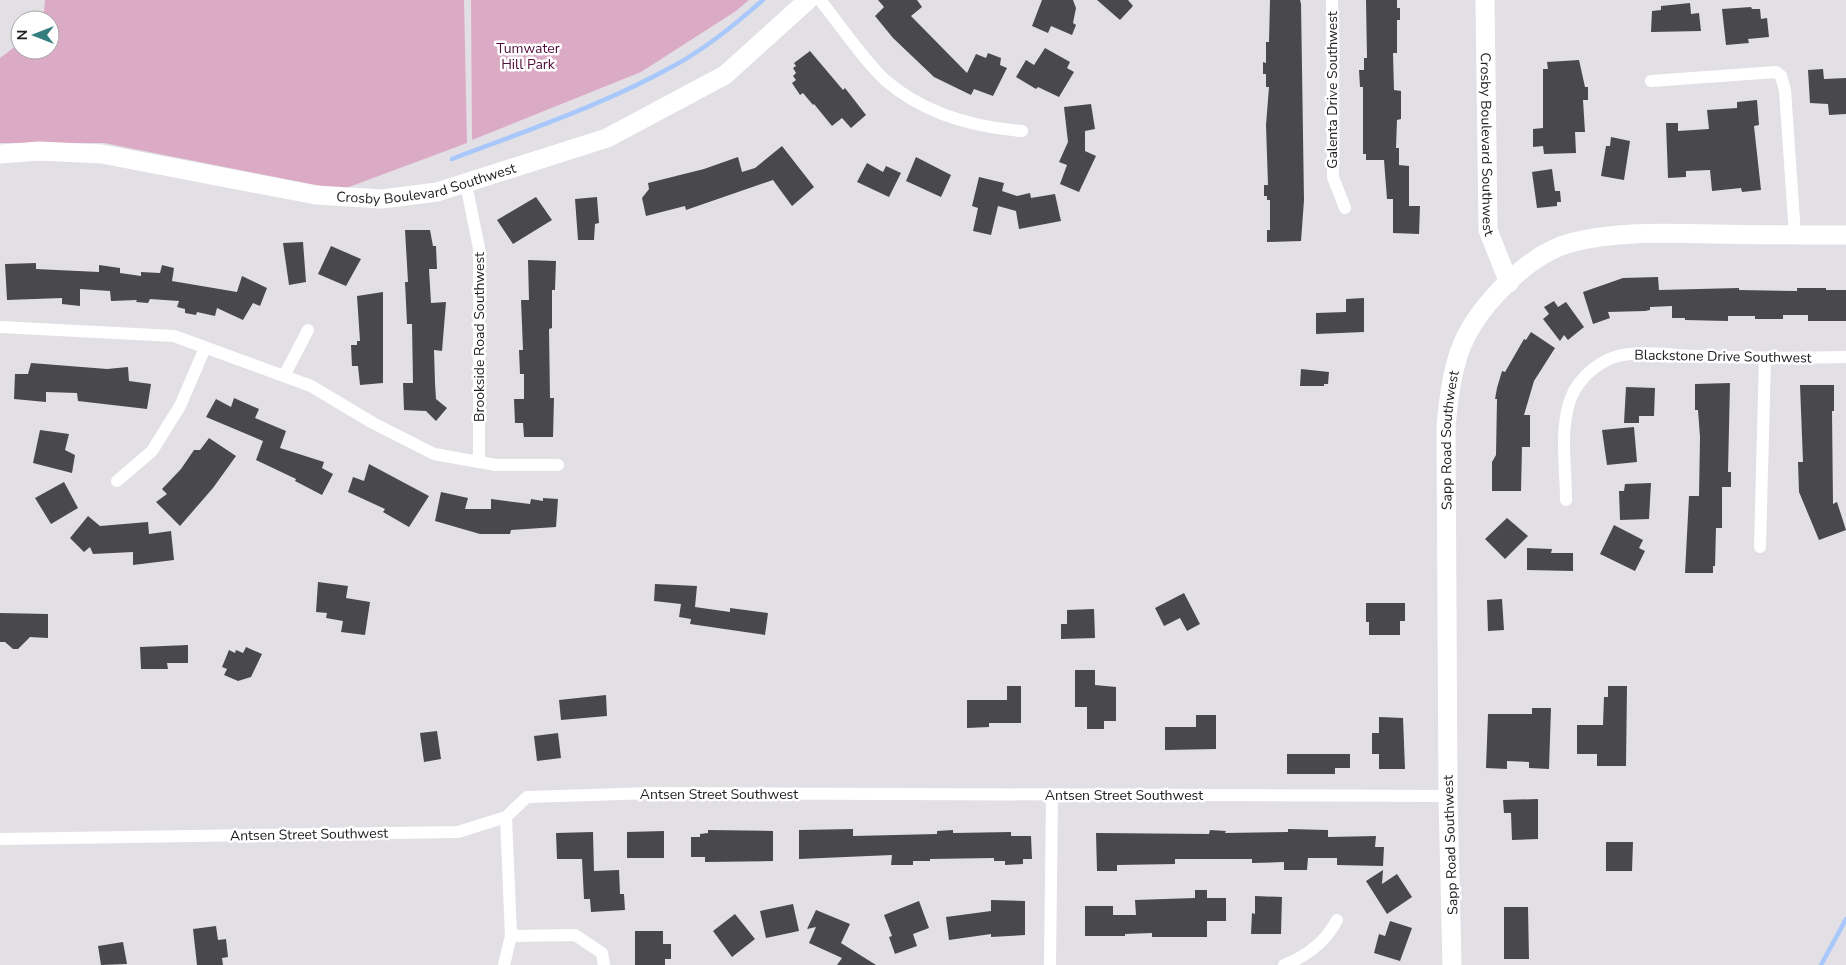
<svg xmlns="http://www.w3.org/2000/svg" width="1846" height="965" font-family="'Nunito Sans',sans-serif">
<rect width="100%" height="100%" fill="#e2e0e5"/>
<path fill="#dbabc5" d="M45,0H464L467,143L341,190L104,143H0V58L20,43V50H50V20H43Z
M471,0H749L736,11L641,72L472,140Z"/>
<g fill="none" stroke-linecap="round" stroke-linejoin="round">
<path stroke="#a8c8fb" stroke-width="4.5" d="M452,159C528,130 606,104 677,64C708,47 737,23 763,0
M1821,965L1846,919"/>
</g>
<path fill="#49494d" d="M878,0H917L922,7L911,16L967,73L976,54L986,58L988,53L1001,58L1000,65L1007,68L993,96L974,89L971,95L934,77L893,38L875,16L884,7Z
M1042,0H1073L1076,8L1073,23L1076,25L1072,35L1051,26L1048,33L1032,26Z
M1097,0H1128L1133,6L1120,20Z
M1270,0H1300L1301,4L1304,200L1301,241L1267,242V230H1270V200H1267V196H1264V185H1268L1266,125L1269,87H1266V74H1263V62L1266,63V42H1269Z
M1366,0H1397V8H1400V20H1397V53H1393L1394,90L1401,91V119L1397,120L1396,148H1399V165L1409,166V206H1420L1419,234L1393,233V199H1387L1384,160H1366V154H1363V87H1360L1359,70H1364V58H1367Z
M1690,3L1691,14L1699,13L1701,31L1651,32L1652,11L1661,10V6Z
M1751,7L1752,9H1760L1761,19L1767,18L1769,37L1748,39L1749,43L1726,45L1722,9Z
M1045,48L1070,62L1067,68L1074,72L1059,97L1038,87L1036,89L1016,77L1026,60L1034,65Z
M810,51L843,90L845,88L866,115L851,128L842,118L832,126L814,104L813,105L803,93L800,95L792,83L796,80L793,76L796,73L793,68L796,66L794,63Z
M1579,60L1585,87H1588V100H1583L1585,132H1575L1576,153L1544,154L1543,146L1533,147V129L1543,128V69H1548L1547,62Z
M1823,69L1824,79L1846,78V114L1829,115L1828,104L1810,103L1808,70Z
M1757,100L1759,125L1754,126L1761,190L1742,192L1741,188L1712,191L1710,170L1686,171V177L1668,178L1666,123H1678V131L1709,129L1707,110L1737,108V102Z
M1091,104L1095,129L1085,131V151L1096,156L1079,192L1060,184L1067,165L1059,162L1068,142L1064,107Z
M1611,137L1630,141L1624,180L1601,176L1606,146H1610Z
M782,146L814,187L792,206L773,180L686,210L685,206L646,216L642,198L649,189L648,183L704,169L738,157L742,172L755,168Z
M916,157L951,175L941,197L906,181Z
M867,163L883,172L886,166L901,173L889,197L857,182Z
M1552,169L1555,191H1560L1561,202H1557V206L1537,208L1532,172Z
M979,177L1004,183L1002,191L1017,196L1030,193L1031,198L1055,194L1061,221L1019,229L1016,211L998,206L991,235L973,231L978,208L972,206Z
M536,197L552,220L513,244L497,220Z
M597,197L599,223L595,224L594,240H578L575,199Z
M405,230H430L433,246H436L437,269H429L431,303L446,302L442,351L434,350L435,383L436,399L447,408L436,421L426,411L404,410L403,383H413L412,324H407L405,282H408Z
M303,242L306,282L289,285L283,243Z
M331,246L361,259L346,286L318,274Z
M528,260L556,261L555,290H552V328L549,329L550,398H554L553,437H524L523,423H515L514,399H524V374H520L519,350H523L521,300H529Z
M36,263V269L99,272V265L120,268V273L141,276V272L160,273L162,265L174,268L172,281L237,292L242,276L267,288L260,306L253,303L243,320L217,308L215,316L197,312L196,315L185,313V309L177,307L179,301L150,299L148,303L136,302L137,300L111,301L110,291L80,289V306L62,304V298L7,300L5,264Z
M1658,277L1659,290L1739,288V290L1797,291V288H1826V290H1846V321H1808V315H1783V319H1755V316H1728V321L1685,320V318H1672V306L1650,307V310L1645,311L1608,312L1610,318L1593,324L1583,292L1623,278Z
M383,292V383L360,385L358,366H352L351,345H357V341H360L357,296Z
M1364,298V332L1316,334V313L1346,312V299Z
M1554,301L1558,307L1566,302L1584,327L1568,340L1564,335L1560,341L1543,319L1549,314L1544,307Z
M1531,332L1555,348L1534,381L1524,415H1530V447H1522L1521,491H1492V462L1496,455L1497,399H1495L1497,388L1502,371L1505,372L1524,339L1526,340Z
M31,363L107,369L128,367L129,381L151,384L147,409L78,401L77,393L46,392V402L14,399L15,374H28Z
M1301,369L1329,372L1328,384H1324V386H1300Z
M1730,383L1728,472H1731V487H1722V528H1716L1715,566H1713V573H1685L1689,496H1699L1700,437L1698,410H1695V384Z
M1800,385H1834V411H1832L1833,504L1837,502L1846,530L1819,540L1799,492L1798,462H1803Z
M1626,387L1655,388L1654,416H1639V423H1624Z
M234,398L259,409L255,418L286,431L280,448L324,462L322,468L333,474L322,495L295,481L296,479L256,460L263,441L206,417L216,399L231,407Z
M1634,427L1637,462L1607,465L1602,430Z
M40,430L69,434L65,450L75,455L72,473L33,463Z
M209,438L236,456L213,488L180,526L156,502L167,494L162,489L181,469L194,450H200Z
M369,464L429,496L409,527L383,512L385,509L348,492L353,477L364,481Z
M64,482L78,508L51,524L35,498Z
M1651,483L1649,519L1620,520L1619,491H1624L1625,484Z
M441,492L468,498L465,509H491V499L530,504L531,499L543,501V498L558,499L556,527L511,530L510,534H480L435,521Z
M88,516L100,526L148,522L149,534L171,531L174,560L133,565V552L93,554L90,547L84,552L70,538Z
M1507,518L1528,536L1505,559L1485,539Z
M1614,525L1643,540L1639,548L1645,551L1635,571L1600,554Z
M1527,548L1552,549L1551,553H1573V571L1527,570Z
M318,582L348,586L346,598L370,602L365,635L341,632L343,621L326,618L327,613L316,612Z
M655,584L697,586L695,607L730,612V608L768,613L765,635L690,624L691,619L679,617L681,604L654,601Z
M1184,593L1200,624L1187,631L1180,618L1164,626L1155,608Z
M1502,599L1504,630L1488,631L1487,600Z
M1366,603H1405V621H1400V635H1369V622H1366Z
M1094,609L1095,638L1061,639V624H1067V610Z
M0,613L48,614V638L30,637L18,649H13L5,642H0Z
M188,645V663H167L168,669H141L140,647Z
M246,647L262,654L251,677L238,681L224,675L227,669L222,667L229,650L235,653L236,650L243,653Z
M1075,670H1095V685L1116,687V721H1104V729H1087V707H1075Z
M1007,686H1021V723H989V727L967,728V700H1007Z
M1608,686H1627L1626,766H1597V754H1577V725H1603L1604,697H1608Z
M606,695L607,716L561,720L559,700Z
M1532,708H1551L1549,769L1529,768V762L1507,761V769L1486,768L1488,714H1532Z
M1196,715H1216V749L1165,750V727H1196Z
M1379,717L1403,718L1405,769H1379V754H1372V733H1379Z
M437,731L441,759L424,762L420,733Z
M558,733L561,758L537,761L534,736Z
M1287,754H1350V768H1335V774H1287Z
M1538,799V839L1512,840L1511,813H1504L1503,800Z
M853,829V836L937,834V831L953,830V833L1011,832V836H1031L1032,859H1023V864L1005,865V861H994V858L930,859V861H913V865H891L892,855L799,859V830Z
M1288,829L1328,830V837L1376,836L1375,847H1384L1383,866L1337,865V858H1308L1307,870H1284V862L1252,863V859H1175V864L1117,865V871H1097L1096,833L1209,834L1210,830L1226,831L1225,833L1288,832Z
M708,830L773,831V861L705,862V857H691V837H700V834L708,833Z
M664,831V858H627V832Z
M593,832L594,871L619,870L620,894H624L625,910L591,912L590,899H584L582,859H557L556,833Z
M1606,842H1633L1632,871H1606Z
M1383,870L1382,884L1397,874L1412,897L1387,914L1366,881Z
M1195,890H1207V898H1226V921H1207V937H1152V933L1125,934V936H1085V906H1113V915H1136L1135,900L1195,898Z
M1255,896L1282,897L1281,934H1251L1252,913L1255,914Z
M991,900L1025,901V935L991,937V934L949,940L946,917L991,911Z
M919,901L929,928L913,934L917,946L895,954L889,937L892,936L884,915Z
M793,904L799,931L766,938L760,911Z
M1504,907H1528L1529,959H1504Z
M816,910L850,924L841,943L876,965H837L842,958L809,943L816,927L807,929Z
M735,914L755,939L732,957L713,931Z
M1390,921L1412,928L1400,961L1374,953L1379,934L1385,936Z
M216,926L218,940L226,939L228,957L222,958L223,965H197L193,929Z
M635,931H663V944H671V959H665V965H635Z
M123,942L127,964L101,965L98,946Z"/>
<g fill="none" stroke-linecap="round" stroke-linejoin="round">
<path stroke="#fff" stroke-width="12" d="M820,0C841,26 861,57 885,80C924,114 972,127 1022,131
M1332,0L1333,177L1345,208
M1651,81L1776,72L1781,76L1785,90L1795,235
M466,184L479,248V462
M0,327L174,336L311,386L373,423L434,454L496,465H558
M284,376L308,330
M117,481L152,451L180,406L205,348
M1566,500C1566,466 1558,422 1574,391C1583,375 1600,361 1618,356C1644,350 1675,356 1701,356C1750,358 1798,358 1846,357
M1760,547L1765,358
M0,839L458,832L506,817L527,797L653,793L1448,796
M511,936L575,935L602,953L604,965
M504,965L511,936L506,817
M1050,965L1052,795
M1284,965C1307,956 1325,943 1337,920"/>
<g stroke="#fff" stroke-width="19">
<path id="s1" d="M1485,0L1488,230L1509,283"/>
<path id="s2" d="M0,154L39,151L102,154L316,195L382,199L437,192L607,138L725,75L808,0"/>
<path id="s3" d="M1452,965L1448,796L1446,427C1448,402 1451,377 1459,353C1473,311 1526,255 1570,243C1615,231 1666,233 1713,234C1757,235 1802,235 1846,235"/>
</g>
</g>
<g text-anchor="middle" stroke-width="5" stroke-linejoin="round" paint-order="stroke">
<g font-size="14" fill="#500d3a" stroke="#fff">
<text x="528" y="53">Tumwater<tspan x="528" dy="16">Hill Park</tspan></text>
</g>
<g font-size="14" fill="#212022" stroke="#fff">
<text transform="translate(1332 90) rotate(-90)" y="5">Galenta Drive Southwest</text>
<text dy="5" stroke="none"><textPath href="#s1" startOffset="144">Crosby Boulevard Southwest</textPath></text>
<text dy="5" stroke="none"><textPath href="#s2" startOffset="432">Crosby Boulevard Southwest</textPath></text>
<text transform="translate(479 337) rotate(-90)" y="5">Brookside Road Southwest</text>
<text transform="translate(1723 356) rotate(1)" y="5">Blackstone Drive Southwest</text>
<text dy="5" stroke="none"><textPath href="#s3" startOffset="525">Sapp Road Southwest</textPath></text>
<text x="719" y="799">Antsen Street Southwest</text>
<text x="1124" y="800">Antsen Street Southwest</text>
<text transform="translate(309 834) rotate(-1)" y="5">Antsen Street Southwest</text>
<text transform="translate(1450 845) rotate(-92)" y="5">Sapp Road Southwest</text>
</g>
</g>
<g transform="translate(35 35) rotate(270)"><circle r="24" fill="#ffffff" stroke="#a6a6a7"/>
<path d="M0-4L9 19L0 12L-9 19Z" fill="#357e7f"/>
<text y="-8" font-size="14" font-weight="bold" text-anchor="middle" fill="#212022">N</text>
</g>
</svg>
